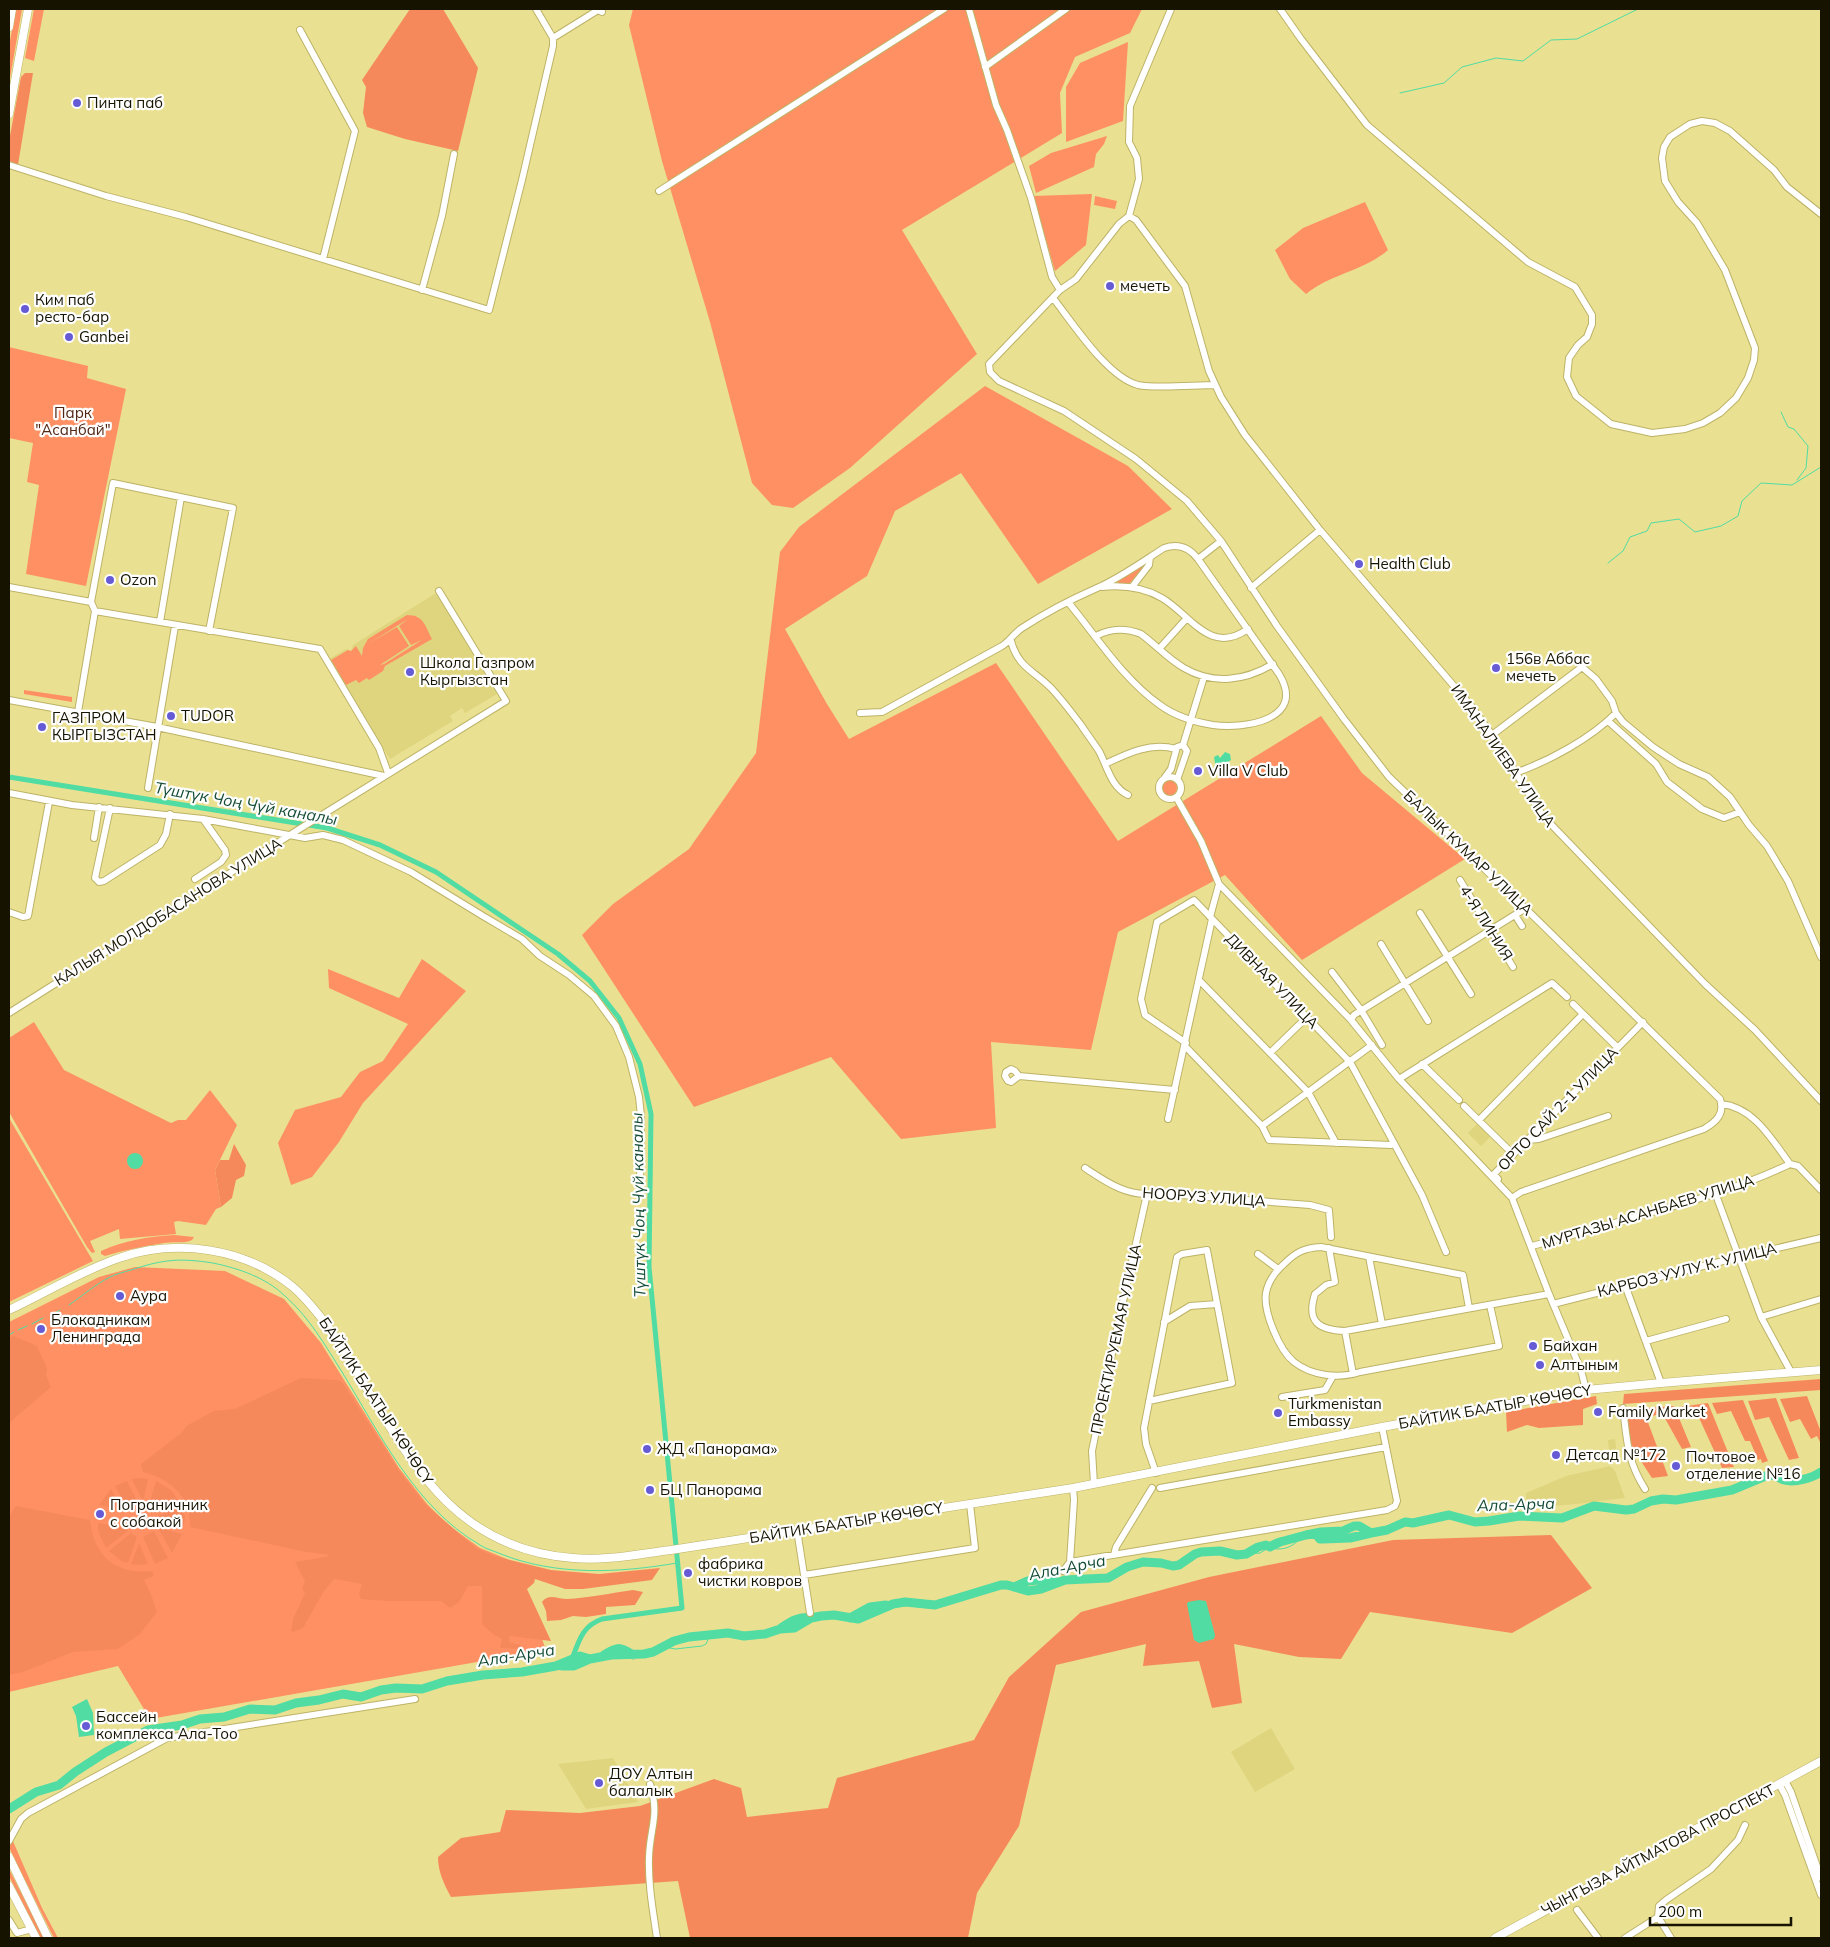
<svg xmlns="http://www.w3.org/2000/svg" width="1830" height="1947" font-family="Mulish,sans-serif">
<rect width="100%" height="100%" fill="#eae092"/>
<path fill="#dfd57e" d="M436,593L497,694L465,713L462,708L450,716L453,721L390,759L329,659L346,649L351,651L353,645Z
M1477,1124L1490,1137L1481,1146L1468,1133Z
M1615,1439L1618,1462L1610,1463L1608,1440Z
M1610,1466L1615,1471L1625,1498L1577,1504L1526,1508V1493L1566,1476Z
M1271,1728L1295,1769L1255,1792L1231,1752Z
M613,1758L638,1802L586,1809L558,1764Z"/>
<path fill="#fe9063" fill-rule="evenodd" d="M16,9H22L9,84V46Z
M34,9H44L34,61L25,58Z
M633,9H1142L1130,33L1075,57L1060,93L1062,133L902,230L977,354L850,468L793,508L772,505L752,483L710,322L662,161L629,25Z
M1128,42L1123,121L1066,142V87L1080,63Z
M1107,136L1104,144L1096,154L1094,167L1036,193L1029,166L1051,153Z
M1092,194L1086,245L1055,271L1033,196Z
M1095,196L1117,201L1115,209L1094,205Z
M1365,202L1388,250C1364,271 1330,274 1306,294L1290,279L1275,250L1303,228Z
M9,347L88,366L87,378L126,389L86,586L26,574L39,485L27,482L33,443L9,438Z
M985,386L1128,466L1172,509L1038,584L961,473L895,511L867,576L785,629L827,704L849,739L996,663L1118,841L1321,716L1362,773L1465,859L1302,960L1225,875L1118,932L1091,1050L991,1042L996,1128L901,1139L831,1057L694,1107L582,935L613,904L689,849L756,753L780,552L799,527Z
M1145,565L1130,583H1118L1117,581Z
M407,615C424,615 425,626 432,639L385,666L383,671L369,680L367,678L359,683L356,680L346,685L331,660L348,650L351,651L356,646L362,656L363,648L368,639ZM408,619L399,626L411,645L422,640L384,664L380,665L409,646L397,627L368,644Z
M24,690L72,697V702L24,694Z
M1161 788a8 8 0 1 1 16 0a8 8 0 1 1-16 0Z
M422,959L466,991L363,1103L339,1142L312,1177L291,1185L278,1143L295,1110L341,1097L360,1072L383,1061L408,1024L329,988L328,969L399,998Z
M34,1022L64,1070L171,1123L178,1120H186L210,1090L237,1125L215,1170L221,1207L216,1209L206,1225L178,1221L174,1222L176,1234L120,1239L119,1229L90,1241L95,1252L92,1253L87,1247L9,1112V1038Z
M9,1118L93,1261L9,1302Z
M174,1235L194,1237L192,1240C184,1244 174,1241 164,1243C144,1246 125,1250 105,1256L101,1254V1251C125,1240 147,1237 174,1235Z
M135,1267L225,1271L284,1299L321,1343L399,1468L427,1504L448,1525L480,1548L514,1562L546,1650L150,1719L118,1666L9,1692V1322L99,1277Z
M9,1832L42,1908L58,1938H54L14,1858L9,1847Z
M9,1869L44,1938H40L9,1876Z"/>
<path fill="#f6895c" d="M410,9H443L478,68L458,151L405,139L367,127L363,113L366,87L362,80Z
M25,73H33L18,165L9,162V141L21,77Z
M234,1144L246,1165L244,1176L236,1180L232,1198L221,1207L215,1170L220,1160H229Z
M14,1336L37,1346L47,1368L46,1375L51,1387L9,1423V1338Z
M301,1378L337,1380L342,1382L399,1471L424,1503L476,1548L494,1556L551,1570L599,1574L660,1568L652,1580L583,1589H565L535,1579L534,1583L527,1589L551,1641L509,1636L510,1643L521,1645L520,1649L500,1648L502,1639L494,1635L482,1624V1586H468L459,1602L450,1608L441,1601H387L361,1599L359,1594L362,1584L334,1579L324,1591L303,1628L293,1632L291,1631L293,1619L305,1593L302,1589L305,1581L295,1562L325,1557L330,1555L301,1551L190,1527C191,1497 171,1479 143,1472L141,1464L180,1434L188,1425L214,1411L235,1409Z
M1821,1379V1390L1623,1404L1624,1394Z
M1596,1396L1597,1404L1583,1409V1425L1539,1428L1527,1425L1507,1432L1506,1412Z
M1807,1396L1821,1432V1444L1817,1436L1811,1439L1800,1419L1790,1422L1780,1399Z
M1776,1398L1799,1458L1789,1460L1769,1417L1755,1420L1748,1401Z
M1743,1400L1768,1461L1762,1463L1761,1459L1758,1460L1750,1441H1745L1731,1411L1717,1414L1712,1403Z
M1708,1403L1734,1467L1722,1468L1695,1409L1680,1411L1679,1407Z
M1674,1406L1691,1447L1682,1449L1662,1413L1650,1417L1646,1408Z
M1643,1409L1668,1476L1652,1478L1637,1455H1631L1626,1411Z
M141,1478L148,1479L143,1502L132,1479Z
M127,1481L139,1505L129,1511L115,1486Z
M156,1481L171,1490L179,1501L153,1513L148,1508Z
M111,1489L123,1510L99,1505Z
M16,1506L90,1520C94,1556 115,1575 152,1571L154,1576L144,1580L151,1594L157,1612L140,1634L118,1649L73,1652L23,1672L9,1675V1516Z
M182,1507L185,1517L184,1526L156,1522L155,1517Z
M98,1523L126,1527L128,1531L106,1548L98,1531Z
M158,1528L182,1534L172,1553Z
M154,1531L168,1558L155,1564L143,1537Z
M131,1533L137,1537L128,1563L121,1561L109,1551Z
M1551,1535L1592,1588L1512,1633L1370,1612L1341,1659L1299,1657L1234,1644L1242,1703L1212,1708L1199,1661L1143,1666L1146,1644L1056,1665L1019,1826L977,1893L968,1938H690L678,1881L451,1897C444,1884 438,1872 438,1857L461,1838L500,1832L506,1810L580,1813L640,1806L714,1779L741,1788L747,1817L828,1808L837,1778L974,1740L1009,1677L1081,1612L1209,1577L1393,1540Z
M139,1543L148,1564L139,1565L131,1564Z
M633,1590L643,1592L635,1605L606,1607V1614L586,1617L573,1616L561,1620L547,1621L546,1611L542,1602C549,1593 557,1599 567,1599C588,1598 611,1593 633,1590Z"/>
<path fill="#50dca3" d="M1225,752L1230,754L1231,760L1216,769L1214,757L1218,755L1220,758Z
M127 1161a8 8 0 1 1 16 0a8 8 0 1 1-16 0Z
M1199,1600L1206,1601L1215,1635L1214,1639L1199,1643L1194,1640L1187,1604L1188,1602Z
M87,1699L93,1713L94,1735L79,1737L76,1716L72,1707Z"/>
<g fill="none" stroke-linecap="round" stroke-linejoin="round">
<path stroke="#50dca3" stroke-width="1" d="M1400,93L1444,83L1462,67L1496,58L1523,61L1551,40L1577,39L1638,9
M1781,412L1788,427L1794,429L1808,446L1806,468L1797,480
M1608,563L1623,551L1630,537L1647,531L1651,523L1679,519L1695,532L1721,526L1738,516L1742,501L1761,483L1792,485L1821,467
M69,1305C82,1296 96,1284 110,1277C116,1274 124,1272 131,1270C164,1259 180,1258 213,1263C238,1268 267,1278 285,1296C309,1317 325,1345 342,1372C380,1434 415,1507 480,1545C486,1549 494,1551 501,1554C556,1576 619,1573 677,1563
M51,1315L60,1310
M32,1324L43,1318
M18,1330L27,1326
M9,1335L14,1332
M1266,1545C1274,1538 1284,1536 1293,1539
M1246,1554L1260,1553L1270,1547C1281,1552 1294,1547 1301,1537
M1032,1591L1046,1582
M665,1647L675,1649L702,1646L706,1644L710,1635"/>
<path stroke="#50dca3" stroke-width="5" d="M9,777L327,828L380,845L436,872L558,954L590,981L619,1018L640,1064L651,1114L649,1267L682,1608L602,1619C582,1626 579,1641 572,1659"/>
<path stroke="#50dca3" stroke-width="9" d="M1315,1533L1320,1539H1323L1350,1538L1371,1533
M1014,1587L1028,1581L1038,1580L1058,1582
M850,1618L870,1607L886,1605
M781,1628C790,1622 799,1616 811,1618
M604,1655C618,1647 619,1646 633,1655
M562,1666H574L590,1659
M9,1809L36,1792L59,1785L75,1772L106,1752L148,1730L182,1725L200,1719L224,1717L250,1709L275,1710L296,1703L319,1700L343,1694L361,1697L381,1690L396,1688L422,1689L447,1681L483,1675L522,1672L556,1666L580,1656L590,1659L611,1655L644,1654L653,1652L674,1641L689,1637L728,1633L744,1636L765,1634L780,1629L794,1628L811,1618L821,1616L834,1615L858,1619L893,1604L905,1602L935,1605L1001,1585H1007L1028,1591L1041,1589L1065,1580L1108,1578L1127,1567L1143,1562L1161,1563L1173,1566L1179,1565L1195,1554L1201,1552L1220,1551L1237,1555L1246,1554L1258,1547L1266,1545L1270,1547L1280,1542L1306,1535L1321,1532L1343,1531L1354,1526H1359L1371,1533L1387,1530L1405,1522L1413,1523L1449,1515L1475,1522L1489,1521L1519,1516L1562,1518L1594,1506L1626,1510L1634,1509L1651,1501L1663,1499L1676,1500L1732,1490L1768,1475C1775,1474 1778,1478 1784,1480C1795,1483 1812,1478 1821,1472"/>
<g stroke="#bdb367" stroke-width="8">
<path id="minor" d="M536,9L553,38L598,10L602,12
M969,9L996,105L1007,130L1031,198L1052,277L1060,290
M1280,9L1301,39L1367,125L1528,262L1575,287L1592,315V324L1587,337L1578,345L1569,358L1567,377L1576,396L1611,424L1652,433L1685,429L1703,423L1720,413L1736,398L1748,378L1754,360L1755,348L1725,270L1697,223L1678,202L1665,181L1662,158L1664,147L1670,137L1690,124L1702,121L1715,123L1730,131L1774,170L1787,187L1821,214
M300,30L355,131L323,259
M985,67L1066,9
M9,165L106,196L186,217L489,310L522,180L553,46V38
M659,191L944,9
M1129,216L1139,179L1137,158L1129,142L1130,106L1171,9
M422,290L442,216L454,154
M1053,298C1072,322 1107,377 1138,385C1157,389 1194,385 1215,385
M1198,559L1221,541
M9,587L91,602
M1102,587C1123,585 1143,587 1162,598C1191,615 1210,656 1248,629
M1132,587L1149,565L1150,557
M1251,588L1320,530
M95,611L320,649L379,748L388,773
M160,622L181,497
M1096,636C1111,628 1126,628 1141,634C1156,645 1168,659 1184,668C1213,685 1245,681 1273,664
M1011,641C1018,668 1035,671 1052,689C1062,700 1072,713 1081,725C1087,734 1093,742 1099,751C1107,766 1111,787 1128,795
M1159,649L1187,618
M9,700L157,727L384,776
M78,712L95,611L91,602L113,483L233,508L209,631
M860,713L882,712L1002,646C1010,641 1014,633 1022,628C1045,613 1072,599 1097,588C1120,578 1142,562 1164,548C1178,543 1189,547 1198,559L1279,674C1307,720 1245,729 1213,725C1194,722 1175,716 1160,705C1123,679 1097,637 1068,602
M1608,721L1656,764L1667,782L1702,809L1724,818L1740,812
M1492,735L1582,667L1596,679L1612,701L1616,713L1623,722L1653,747L1679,764L1708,777L1730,797L1749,825L1767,846L1788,881L1821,957
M1183,745L1204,677
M1105,764C1128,753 1150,742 1176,749
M1515,773C1549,761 1590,739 1616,713
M1165,777L1171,769L1177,747L1183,745L1187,751L1177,780
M1159 788a11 11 0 1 1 22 0a11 11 0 1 1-22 0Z
M148,788L175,626
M9,793L72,805L203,819L305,838L323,835L343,840L411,872L483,916L522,939L540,956L569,975L594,996L616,1026L629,1057L639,1097L641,1116L640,1184
M1176,797L1201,841L1219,884L1351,1020L1399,1079L1512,1198
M110,808L95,878L99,882L104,881L160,845L166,834L170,814
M94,838L99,807
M195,879L221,862L226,855L225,850L203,819
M1460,880L1513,967
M9,912L23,917L28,916L49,802
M1420,913L1471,994
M1515,915L1522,926
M1210,917L1219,884
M1381,944L1428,1021
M1332,972L1361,1010L1382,1045
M1199,980L1308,1092L1336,1143
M1573,1004L1617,1047
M9,1013L301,828L506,701L439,591
M1351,1020L1354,1015L1526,908
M1186,1043L1145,1015L1141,999L1157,922L1194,900L1350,1062L1422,1195L1446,1252
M1185,1046L1262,1126L1269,1140L1391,1145L1394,1143
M1270,1053L1307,1017
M1422,1064L1459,1100
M1019,1076L1011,1082L1008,1081L1005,1076L1006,1072L1011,1069L1015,1071L1019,1076L1175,1090
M1399,1079L1552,983L1567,997
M1721,1104C1754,1107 1772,1140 1790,1164
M1464,1106L1513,1154
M1168,1119L1212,919
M1479,1120L1583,1014
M1262,1126L1372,1045
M1527,1140L1539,1139L1608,1116
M1790,1164L1798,1166L1821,1190
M1085,1168C1106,1182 1129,1198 1155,1193L1310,1205L1329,1210L1331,1237
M1498,1179L1494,1174L1495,1173L1643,1022
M1716,1195L1761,1317L1791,1372
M1532,1246C1570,1236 1608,1225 1646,1214C1696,1200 1744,1186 1790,1164
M1329,1248L1335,1282L1326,1285L1315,1294C1306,1322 1319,1330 1345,1331L1549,1294
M1258,1254L1278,1269
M1369,1257L1382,1324
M1625,1285L1661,1383
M1553,1304L1739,1257L1821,1238
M1469,1308L1463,1275L1321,1247C1304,1248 1296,1252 1284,1264C1276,1271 1268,1282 1266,1293C1263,1311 1279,1350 1294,1362C1312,1376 1339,1379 1360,1372L1499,1346L1490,1305
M1761,1317L1821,1299
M1164,1322L1190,1306L1217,1304
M1345,1331L1353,1374
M1646,1341L1726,1319
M1586,1390L1581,1370L1549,1294L1512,1198L1521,1192L1704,1129C1716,1122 1725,1114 1720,1099L1521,904L1389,777L1344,719L1277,626L1221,541L1187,501L1136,459L1064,411L999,381L990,372L989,364L1060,290L1076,279L1119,224L1129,216L1136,220L1185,286L1209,371L1221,397L1245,435L1320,530L1472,707L1492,735L1543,816L1705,984L1755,1030L1821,1101
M1282,1397L1325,1390L1333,1376
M1149,1401L1232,1383L1207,1250L1182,1254L1177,1257L1144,1428L1146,1444L1156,1473
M1623,1408C1627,1440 1627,1461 1645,1489
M1094,1484L1092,1451L1118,1324L1147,1194
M1160,1488L1386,1447
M797,1530L810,1613
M1114,1555L1116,1547L1152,1488
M1070,1562L1387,1510L1395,1506L1397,1501L1382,1427
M1063,1571L1070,1562L1074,1500L1073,1488
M804,1575L975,1548L970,1504
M1785,1781L1791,1792L1821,1878
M650,1784C660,1816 650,1827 649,1857C648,1884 653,1911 657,1938
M1779,1784L1785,1795L1821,1895
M9,1841L21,1819L28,1813L167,1738L415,1699
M1577,1910L1598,1938
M1658,1917L1671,1938
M9,1920L17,1933L32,1929
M1625,1938L1658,1917L1659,1906L1666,1900L1711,1869L1738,1840L1745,1825"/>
</g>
<g stroke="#bdb367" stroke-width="9">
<path id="major" d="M9,27L12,9
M9,114L28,9
M9,1310C45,1293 81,1271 119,1258C177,1238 245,1248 293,1287C306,1298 316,1311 326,1324C395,1422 431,1548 573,1558C606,1561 638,1554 671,1550L1073,1488L1382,1427L1586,1390L1661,1383L1821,1370
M9,1857L48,1938
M9,1886L36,1938
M1495,1938L1821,1761"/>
</g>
<use href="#minor" stroke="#fff" stroke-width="6"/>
<use href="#major" stroke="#fff" stroke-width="8"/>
</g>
<g fill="#665bd5" stroke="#fefefe" stroke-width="2">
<circle cx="77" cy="103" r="5"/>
<circle cx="1110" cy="286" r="5"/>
<circle cx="25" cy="309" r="5"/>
<circle cx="69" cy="337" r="5"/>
<circle cx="1359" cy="564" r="5"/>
<circle cx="110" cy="580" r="5"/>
<circle cx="1496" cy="668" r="5"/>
<circle cx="410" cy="672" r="5"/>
<circle cx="171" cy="716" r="5"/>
<circle cx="42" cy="727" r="5"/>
<circle cx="1198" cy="771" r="5"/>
<circle cx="120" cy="1296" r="5"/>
<circle cx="41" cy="1329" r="5"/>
<circle cx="1533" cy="1346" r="5"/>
<circle cx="1540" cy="1365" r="5"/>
<circle cx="1598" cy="1412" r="5"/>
<circle cx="1278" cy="1413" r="5"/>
<circle cx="647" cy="1449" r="5"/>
<circle cx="1556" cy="1455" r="5"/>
<circle cx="1676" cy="1466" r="5"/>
<circle cx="650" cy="1490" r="5"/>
<circle cx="100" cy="1514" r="5"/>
<circle cx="688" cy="1573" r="5"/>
<circle cx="86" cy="1726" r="5"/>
<circle cx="599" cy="1783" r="5"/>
</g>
<g text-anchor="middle" stroke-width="4.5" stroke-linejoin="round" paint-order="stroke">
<g font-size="15" fill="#161300" stroke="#fefefe" text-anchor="start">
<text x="87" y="108">Пинта паб</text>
<text x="1120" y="291">мечеть</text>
<text x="35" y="305">Ким паб<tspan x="35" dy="17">ресто-бар</tspan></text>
<text x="79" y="342">Ganbei</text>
<text x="1369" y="569">Health Club</text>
<text x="120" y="585">Ozon</text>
<text x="1506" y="664">156в Аббас<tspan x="1506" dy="17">мечеть</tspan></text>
<text x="420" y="668">Школа Газпром<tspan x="420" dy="17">Кыргызстан</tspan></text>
<text x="181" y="721">TUDOR</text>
<text x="52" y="723">ГАЗПРОМ<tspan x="52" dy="17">КЫРГЫЗСТАН</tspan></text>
<text x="1208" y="776">Villa V Club</text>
<text x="130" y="1301">Аура</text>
<text x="51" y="1325">Блокадникам<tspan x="51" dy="17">Ленинграда</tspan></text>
<text x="1543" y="1351">Байхан</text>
<text x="1550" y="1370">Алтыным</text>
<text x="1288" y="1409">Turkmenistan<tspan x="1288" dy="17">Embassy</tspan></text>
<text x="1608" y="1417">Family Market</text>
<text x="657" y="1454">ЖД «Панорама»</text>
<text x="1566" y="1460">Детсад №172</text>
<text x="1686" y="1462">Почтовое<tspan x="1686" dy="17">отделение №16</tspan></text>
<text x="660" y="1495">БЦ Панорама</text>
<text x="110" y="1510">Пограничник<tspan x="110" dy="17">с собакой</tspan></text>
<text x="698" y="1569">фабрика<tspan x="698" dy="17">чистки ковров</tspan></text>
<text x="96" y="1722">Бассейн<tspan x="96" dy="17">комплекса Ала-Тоо</tspan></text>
<text x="609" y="1779">ДОУ Алтын<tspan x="609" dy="17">балалык</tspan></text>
</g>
<g font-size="15" fill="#512614" stroke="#fefefe">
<text x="73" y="418">Парк<tspan x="73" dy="17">"Асанбай"</tspan></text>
</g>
<g font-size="15" fill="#161300" stroke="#fefefe">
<text transform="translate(1503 756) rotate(55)" y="5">ИМАНАЛИЕВА УЛИЦА</text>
<text transform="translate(1468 853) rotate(44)" y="5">БАЛЫК КУМАР УЛИЦА</text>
<text transform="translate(168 912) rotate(-32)" y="5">КАЛЫЯ МОЛДОБАСАНОВА УЛИЦА</text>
<text transform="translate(1486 923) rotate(58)" y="5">4-Я ЛИНИЯ</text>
<text transform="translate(1272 981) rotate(46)" y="5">ДИВНАЯ УЛИЦА</text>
<text transform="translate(1558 1109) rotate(-46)" y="5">ОРТО САЙ 2-1 УЛИЦА</text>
<text transform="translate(1204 1197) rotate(4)" y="5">НООРУЗ УЛИЦА</text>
<text transform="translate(1648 1212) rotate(-17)" y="5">МУРТАЗЫ АСАНБАЕВ УЛИЦА</text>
<text transform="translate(1687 1270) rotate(-14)" y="5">КАРБОЗ УУЛУ К. УЛИЦА</text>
<text transform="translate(1116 1339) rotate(-78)" y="5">ПРОЕКТИРУЕМАЯ УЛИЦА</text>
<text transform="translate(376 1401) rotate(57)" y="5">БАЙТИК БААТЫР КӨЧӨСҮ</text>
<text transform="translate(1495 1407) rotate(-10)" y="5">БАЙТИК БААТЫР КӨЧӨСҮ</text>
<text transform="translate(846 1523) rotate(-9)" y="5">БАЙТИК БААТЫР КӨЧӨСҮ</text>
<text transform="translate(1658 1850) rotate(-28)" y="5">ЧЫНГЫЗА АЙТМАТОВА ПРОСПЕКТ</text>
</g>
<g font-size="16" font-style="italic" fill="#134c35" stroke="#fefefe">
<text transform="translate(246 803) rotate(10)" y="6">Түштүк Чоң Чүй каналы</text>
<text transform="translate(638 1205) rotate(-91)" y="6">Түштүк Чоң Чүй каналы</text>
<text transform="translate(1516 1504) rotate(-2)" y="6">Ала-Арча</text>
<text transform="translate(1067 1567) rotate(-11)" y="6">Ала-Арча</text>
<text transform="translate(516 1655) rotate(-9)" y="6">Ала-Арча</text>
</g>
</g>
<rect width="1830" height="1947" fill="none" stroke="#161300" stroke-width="20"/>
<path d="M1650 1917v8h141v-8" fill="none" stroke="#161300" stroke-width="2.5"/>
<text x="1658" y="1917" font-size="15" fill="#161300" stroke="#fefefe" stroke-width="4" paint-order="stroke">200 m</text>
</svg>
